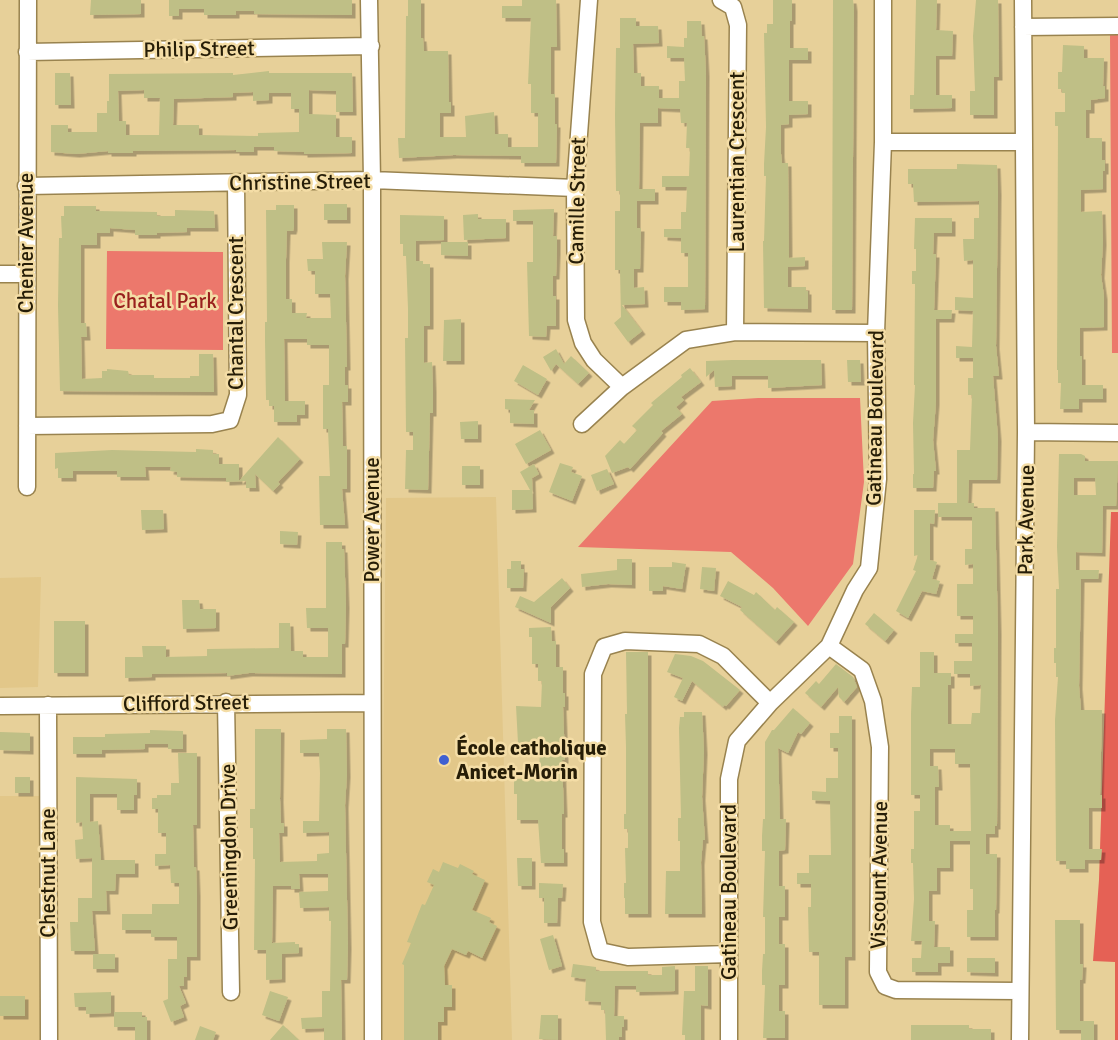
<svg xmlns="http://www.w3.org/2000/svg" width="1118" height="1040" font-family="Signika,sans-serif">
<defs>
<filter id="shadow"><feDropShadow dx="3.5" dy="3.5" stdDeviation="0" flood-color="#0004"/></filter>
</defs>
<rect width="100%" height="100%" fill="#e7d099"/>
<path fill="#e2c789" d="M496,497L512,1040H383L382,866L386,498Z
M41,577L38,687L0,688V578Z
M0,796H40L41,1040H0Z"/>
<path fill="#ec786c" d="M1118,34V353H1112L1110,35Z
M107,251L223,252V350L106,349Z
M758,398H860L864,482L853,564L808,626L773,588L731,552L578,547L712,401Z"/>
<path fill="#e56155" d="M1111,512H1118V1040H1115V962L1093,961L1099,880Z"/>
<path fill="#bfbf86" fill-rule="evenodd" filter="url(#shadow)" d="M91,0H141V14L90,15Z
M169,0H352V15L254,14V11H236V15H204V9H179V16H169Z
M408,0H421V38H423L424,51H448L449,102H451V113H440V137H466L465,116L494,112L495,134H508V147H538V113H531V84H528L531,18H502V6H522V0H556L557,47H551V94H555V124H557L556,163H521V156L454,155L399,158L398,138H405L406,16H408Z
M773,0H792V21H790V48H808V60H789V101H808V114L789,115V124L781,125V154L782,163H788L789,258L805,257V266L788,267V287H806V291H808V309L764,308L763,241H764L766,176H764V164L766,127L764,33H767V24H773Z
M833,0H853L854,8L852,310H832Z
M916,0H937L936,30L953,31L952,56H936V95H952V108L910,109V95H914Z
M976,0H998L999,77H994V115H970V91H975L973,36Z
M620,18H636V26H658L659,43L633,44L634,73H641V86H659V98H679V81H685L684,58H667V46L684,47V38H687V21H701L702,36H704L706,73L705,309L681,310V302H664V287H688V253H681V238L664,237V229H681V212H686L687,187H662V176H689L690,148H686L687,123H681L680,109L658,108V123H640L639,189H655V201H637V228H641L640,269H634V288L644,287L645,304L622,305L642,331L628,342L614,323L621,317L620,270H615V211H620V191H616L615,115L616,48H620Z
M1063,45L1084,46V58H1104L1103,86H1105V98L1091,100V110H1086V138H1102V160H1105V171H1103V189L1081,190V212L1102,211L1103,242L1101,275L1104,296V327L1080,328V356H1082V385H1103V399H1079V409H1060L1061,383H1058V370H1057L1058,126H1055V112H1065V93H1062V89H1058V72H1062Z
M269,71V73H352L353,112H336V91L309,90V114L336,115V137H352V153L304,154V152L274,151V147H254V152H236V150L133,151V153H108V151L76,154L51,152V125H68V132H97V113H107V101H109V74L233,73V75ZM144,90V98H160L159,135H126V121H119L118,91ZM253,92V101L269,100V93H291V109H299V132L258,133V136L199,135V125H173L174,99L233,97V93Z
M55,73H70L71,105H55Z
M957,164L997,165L998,192L996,346L999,376H993L998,438L997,480H969L968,503H974V508H995L998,631L997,826H995V834H986V854H997L996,910H995V937H967V910H973V889H970V841H950V868H937V891H929V921H935L934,947H950V963H938V972H912V958H921L922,941H911L914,899L913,863H911V849H914V811H920V795H911V714L912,687H920V652H934V673H951V685H948V724H971L972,713H980L981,685L970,686V674H954V661H972V643H955V634H973V616H957V584H973V564L965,565V549H972V517H938V503H957V450H970L972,395H968V378H973V358H956V346L972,347L973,311L955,310V297L973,298V260L964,261L963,239H974V218H979V201L914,202L913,184H908V169H957ZM930,749H955V764H970L971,831H950V825H935V787H939L938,766H930Z
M324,204H347V220H324Z
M276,205H294V227L293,231H287L286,259V299H292V313H307L306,318H331L330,294H315V271H308L307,259H323L322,242H347L345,276L347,367H345V385H348V402H342L343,446H347V489H342L345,525H320L319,476H330L328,429H323V385H329V345H307V339H284L285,401H305V415H297V422H274V406H269V400H266L265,340V322H267L266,210H276Z
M64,206H96V211L157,212V216H175V210L214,211L215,228H187V232L157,233V235H135V230L110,228V233H97V245H81V323H86L87,337H81L82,379L102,378V371H107V369L128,371L129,375H154V378H190V376H199V354H213L214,392L60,391L58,306L59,238H62L61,216H64Z
M554,209L553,236H557V251L556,276H553V296H556V326H547L546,337L529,336L527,262H533V221H513V210Z
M478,214V219H506V238L464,240L463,215Z
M400,215L444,216V240L416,241V261H423V264H430V326H424V363L432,362L433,389V413H430L428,490L405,489L406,450H413V432H406L405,338H408V309L406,256H403V244H400Z
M915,218H952V233H934L933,254H936L934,310H952L951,319H936V402L933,440L936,471H934L933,488H913V474H914L913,423L915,385H914L915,284H912V271H916V249H914Z
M441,242H468V256L441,255Z
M461,319V361H443L444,320Z
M556,349L564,364L571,356L589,373L578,384L556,364L551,371L543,357Z
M732,360H821L822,385L768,388V376H732V386L715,387L714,370L706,377V361Z
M847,360H860L861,382H848Z
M523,365L547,379L538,395L514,381Z
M690,368L701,382L681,397L684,400L676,407L682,414L661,431L663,433L630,469L628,467L612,473L605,456L620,440L624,444L637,430L632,426L653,405L651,403L682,377L681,375Z
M505,399L535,400L529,410H534V424L510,423V410L505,409Z
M478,421V439H461L460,422Z
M540,430L551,450L526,464L515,444Z
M278,437L300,459L278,482L280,484L273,491L255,474L256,488H246V481L226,482V478L177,477V472L170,471L171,467H145L146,477H117V471H73V478H58V468L55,469V453L112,450L196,452V449L213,450V454H219V464H239V481Z
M1059,454H1081L1085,456V461H1118L1116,506H1103L1102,553L1076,552V570H1099L1098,579H1081L1079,686L1081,710H1102L1100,795H1102V808H1089V849H1102L1101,860H1085V869H1066V861H1056L1055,720L1058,677H1056V663H1054V648H1056V589H1059L1057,547ZM1074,478H1095L1096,495H1074Z
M560,463L573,467L571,472L582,476L572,501L549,492Z
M534,464L539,474L532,478L533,509L512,510V490H530L520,472Z
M462,466H480V485H462Z
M607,469L614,484L597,491L591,475Z
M141,510H163L164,529L142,530Z
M914,510H935L934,524L930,523V560L937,562L932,579L940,581L936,594L922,591L908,618L896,611L916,571L913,570L918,555L914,556Z
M280,531L298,532L297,545L280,544Z
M326,542H342V549H344L346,605L345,644H342V674L249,673L227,676V673L152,674V677L125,678V657H143L142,646H166V657L207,656V649L279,648V623H290L291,651H303V657H328V628H307L306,608H326Z
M617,559H632V585L608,584L582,587L581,574L617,570Z
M511,561H521V569H524L523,588H507V569H511Z
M672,562L686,564L682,589L663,586V591H649V567H672Z
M702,567L716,568L714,591L700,589Z
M562,578L570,588L551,607V623L515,607L520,596L534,602Z
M728,581L754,595L756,592L775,610L777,607L794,622L776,642L740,610L742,607L720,596Z
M182,600H199L200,609H216V628L183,629Z
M874,613L894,630L885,641L865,624Z
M54,621H85V673H54Z
M551,627L552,641H556V667H563V693H565V707H563L565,760H562L564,814H562V849H564V863H541L538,820H517V794H514V779H539L540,743H518L516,706L541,707L542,681H538V664H532V637H529V628Z
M626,652H648V914H625V898H624V883H626L625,848H628V829H624V814H626V747L625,714H627Z
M675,654L691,656L703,661L740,690L726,706L724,705L723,707L692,681L682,701L674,697L683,678L667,672Z
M836,664L853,677L857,687L844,702L839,697L838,687L821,707L805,693L816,681L819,684Z
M793,708L810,723L801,734L798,732L788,753L778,748L780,819H786L785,850L779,851V886H785V917H779V944H785V985H779V1011H785V1038H763L765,985H762V971L763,954H765V917H763L765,851H762V836L763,819H765V742L772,730H774Z
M684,712H702L704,751L702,797L705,840H703L701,862L702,914H665L666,871H680V841H678V818H681L679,728L680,717H684Z
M839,716H852V957H845V1005H819V952H809L808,907H811V884H797V873H809V855H831L830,801L812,800V791L826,792V778H838V748H830V733H839Z
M255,729H281L280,799L281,823H284V833H279L280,862L317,861V854L329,853V832L303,833V821H319L320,773L319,753H300V740L327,739V729H346L347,774L345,805L348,946L347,980H341L342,1040H324V1028L302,1029L301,1018L322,1017V991H330L331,921H329V907L300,908L299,892L328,891V874H299L300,889H291V886H273L272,943L295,942V944H299V953L282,954V979L266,980V950H254L255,859H253V828H250V809H255Z
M150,730L183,731V749H168V744H145V749L102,750V754H73V737H105V734L150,733Z
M0,732L30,733V751L0,750Z
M178,753H197V825H193L194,867H196L197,893V957H187V977H184V986H179L186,1003L180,1006L184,1017L171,1022L163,1001L168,999V959H177V937H151V930H122V914H152V904H179V883H171L170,865L155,866V854H166V833H158V809H152V798H157V795H171V783H179Z
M15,777H30V793H15Z
M76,777L137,779V795H134V810H117V794H90V822L98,821L101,860H135V874H116L115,891H106L107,911H92L95,951H71L70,922H78V898H92V858L76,859L75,840L83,839L82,822L76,823Z
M517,858H532V886H518Z
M443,862L458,868L460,864L474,871L472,874L485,880L472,910L491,918L489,922L497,926L482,958L468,951L466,955L452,949L444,966L445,985H452V1007H444V1022H438V1040H404V965L402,964L411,943L407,942L422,904L425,905L434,885L427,882L433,869L439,872Z
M539,883L563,884L562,898H558L557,923H544V898H539Z
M1055,920H1080V964H1083L1082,980H1080V1021H1094V1040H1081V1030H1056Z
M553,935L562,966L549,970L540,939Z
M93,954H115V969H93Z
M967,958H995V973L967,972Z
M573,964L596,967V971H648V975H662V967L675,966V991L636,992V986H615L614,1016H624V1027H622V1037H619V1040H606L605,1010H601V1002L585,1001L586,979L571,977Z
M695,966H708V1006L701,1005V1040H685V1035H682L684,991H695Z
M270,991L288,997L279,1021L262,1015Z
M111,992V1013L86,1014V1007H75L74,993Z
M0,996H25V1016H0Z
M114,1012H142V1017H147V1040H135V1027H114Z
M541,1015H558V1040L539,1039Z
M283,1025L299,1040H270Z
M911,1025H969V1029H991V1040H911Z
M200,1026L216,1032L213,1040H195Z"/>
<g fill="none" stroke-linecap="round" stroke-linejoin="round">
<g stroke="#99834f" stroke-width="19">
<path id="minor" d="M369,0L372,180L373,1040
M589,0L575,188L576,320L583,343L594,360L622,387
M721,0L733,7L738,25L735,332
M1023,27L1118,26
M27,52L371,46
M883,142H1023
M26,186L372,180L575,188
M0,274H26
M582,424L622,387L686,340L735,332L876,333
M27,426L212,424L230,420L238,395L236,183
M1026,432L1118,433
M27,487L28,0
M829,646L862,670L873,701L880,747L878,972L885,986L896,990L1020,991
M226,702L231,992
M48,705L49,1040
M0,706L372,703
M729,954L628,957L600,951L592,922L593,674L604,647L625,641L699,644L723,656L770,703
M729,1040V779L737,741L770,703L829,646L855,590L869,568L878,479L876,333L883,142V0
M1020,1040L1026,432L1023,0"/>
</g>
<use href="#minor" stroke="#fff" stroke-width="16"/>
</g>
<circle fill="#3f60d2" stroke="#f4dda6" stroke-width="2" cx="444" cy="760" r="6"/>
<g text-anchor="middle" stroke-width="5" stroke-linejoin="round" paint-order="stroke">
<g font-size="21" fill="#261d07" stroke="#f4dda6">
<text transform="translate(199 49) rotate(-1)" y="7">Philip Street</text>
<text transform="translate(737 162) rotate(-90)" y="7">Laurentian Crescent</text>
<text transform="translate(300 182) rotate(-1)" y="7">Christine Street</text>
<text transform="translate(577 201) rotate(-89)" y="7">Camille Street</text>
<text transform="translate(26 243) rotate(-90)" y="7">Chenier Avenue</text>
<text transform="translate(236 313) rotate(-90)" y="7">Chantal Crescent</text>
<text transform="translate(875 418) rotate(-89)" y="7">Gatineau Boulevard</text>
<text transform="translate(372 520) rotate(-90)" y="7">Power Avenue</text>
<text transform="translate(1026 520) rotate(-89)" y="7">Park Avenue</text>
<text transform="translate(186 703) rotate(-1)" y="7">Clifford Street</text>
<text transform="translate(229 847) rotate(-91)" y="7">Greeningdon Drive</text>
<text transform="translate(48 873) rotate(-90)" y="7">Chestnut Lane</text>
<text transform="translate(879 875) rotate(-89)" y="7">Viscount Avenue</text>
<text transform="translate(729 892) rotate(-90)" y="7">Gatineau Boulevard</text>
</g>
<g font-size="21" fill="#99201d" stroke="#f4dda6">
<text x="165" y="308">Chatal Park</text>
</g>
<g font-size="21" font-weight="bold" fill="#261d07" stroke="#f4dda6" text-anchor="start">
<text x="456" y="755">École catholique<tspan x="456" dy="24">Anicet-Morin</tspan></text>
</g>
</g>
</svg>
